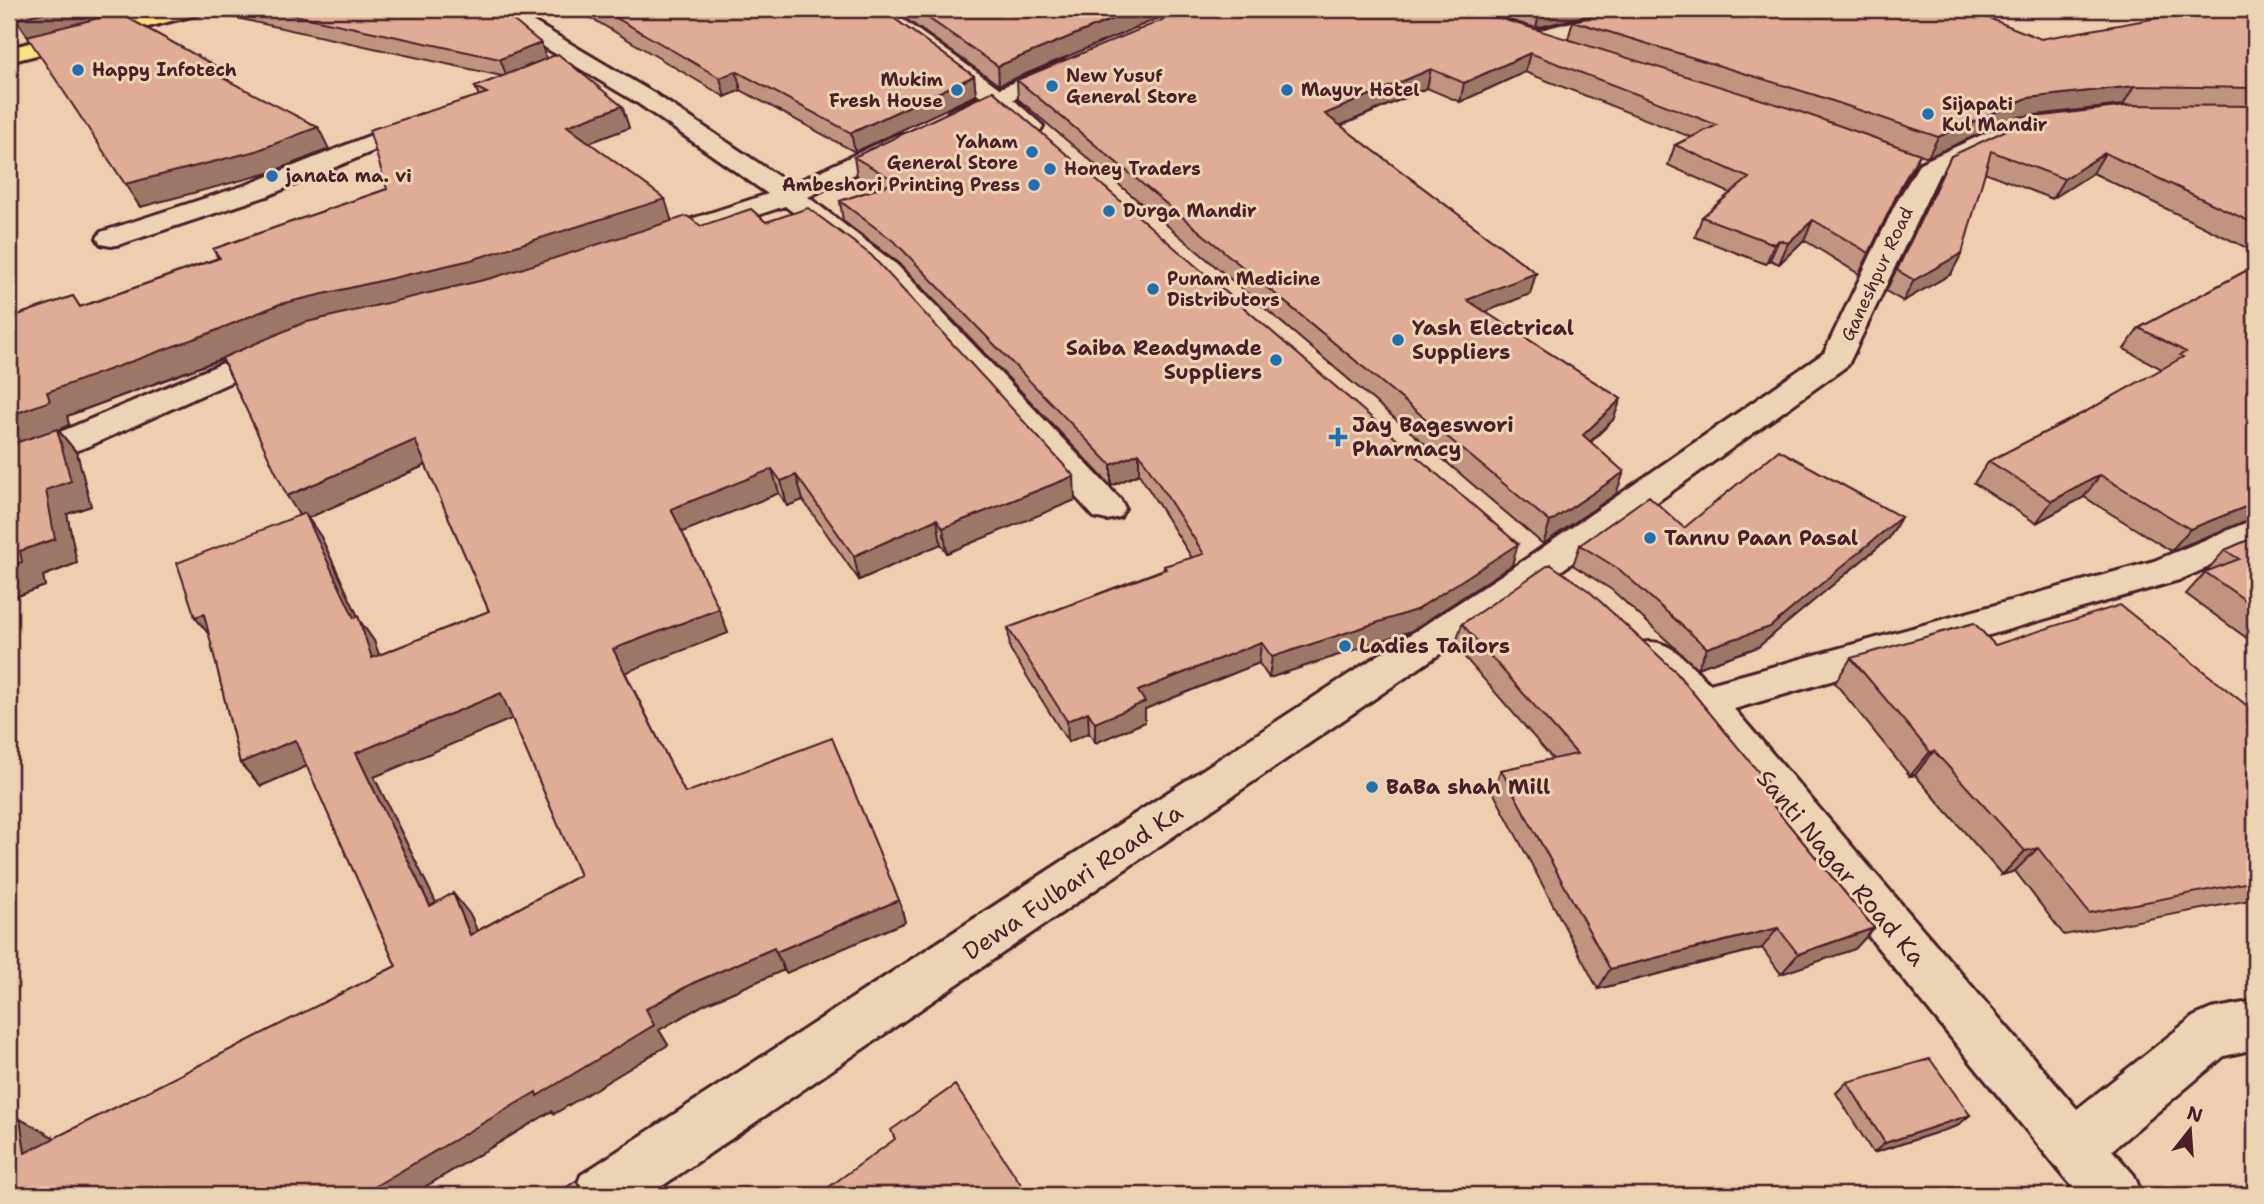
<svg xmlns="http://www.w3.org/2000/svg" width="2264" height="1204" font-family="'Shantell Sans',sans-serif">
<rect width="100%" height="100%" fill="#edceaf"/>
<filter id="ink" filterUnits="userSpaceOnUse"><feTurbulence type="fractalNoise" baseFrequency=".0143" numOctaves="2"/><feDisplacementMap in="SourceGraphic" scale="14" xChannelSelector="R" yChannelSelector="G"/><feConvolveMatrix kernelMatrix="1 2 1 2 8 2 1 2 1" color-interpolation-filters="sRGB"/></filter>
<g filter="url(#ink)">
<g fill="none" stroke-linecap="round" stroke-linejoin="round">
<g stroke="#4a1f2b" stroke-width="6">
<path id="street" d="M487,9H512L655,94L791,185L892,137L901,134L910,137L914,142L910,147L808,197L897,265L1120,499L1125,508L1120,517L1107,520L1094,517L877,277L785,206L662,247L652,249L642,247L638,241L642,235L768,194L639,104L489,14Z
M1623,9H1658L1655,14L1533,46L1525,44L1522,39L1525,34Z
M1063,61L1071,63L1075,68L1071,73L968,120L959,122L950,120L947,115L950,110Z
M421,115L430,117L433,122L430,127L267,196L121,244L111,246L101,244L97,238L101,232L249,184Z
M275,341L286,343L291,350L286,357L89,446L9,474V451L65,430Z
M2255,519V547L2179,580L1734,709L2077,1109L2193,1017L2211,1009L2255,1001V1049L2224,1056L2112,1150L2134,1175L2142,1195H2079L1688,714L1638,666L1632,655L1638,644C1669,634 1688,664 1710,684L2154,561Z"/>
</g>
<g stroke="#4a1f2b" stroke-width="6">
<path id="secondary" d="M864,9H888L1005,92L1043,126L1040,131L1031,133L1022,131L989,102Z
M1997,128L2006,131L2010,136L2006,141L1939,174L1848,365L1555,575L649,1195H573L581,1175L1529,557L1824,353L1895,205L1920,163Z"/>
</g>
<g stroke="#4a1f2b" stroke-width="6">
<path id="primary" d="M166,9H202L199,14L9,62V48Z"/>
</g>
<use href="#street" fill="#ead4b3" fill-rule="evenodd"/>
<use href="#secondary" fill="#ead4b3" fill-rule="evenodd"/>
<use href="#primary" fill="#fde080" fill-rule="evenodd"/>
</g>
<path fill="#c19481" stroke="#4a1f2b" stroke-width="2" fill-rule="evenodd" d="M202,9H499L546,58L622,106L629,128L589,143L672,220L1075,500L947,553L941,544L859,580L803,500L787,506L779,493L682,532L728,633L625,672L685,793L899,900L905,922L786,973L784,970L705,1004L659,1030L668,1045L554,1114L552,1111L411,1195H9L53,1137V1139L396,966L307,766L261,786L240,763L209,634L195,617L299,515L222,359L67,416L69,425L58,430L77,453L91,506L67,514L77,563L43,576L45,586L9,599V318L73,296L80,307L218,258L213,249L387,189L479,96L475,87L502,76L204,11ZM426,465L489,611L379,655L374,641L360,621L321,537L308,518ZM512,718L580,875L477,931L471,916L436,903L374,777Z
M576,9H881L974,76L976,95L855,152L741,90L725,97Z
M892,9H1180L999,85Z
M1472,9H1613L1536,28Z
M2255,9V252L2093,173L2052,199L1985,172L1951,274L1903,301L1886,291L1951,156L2133,106L2123,105L2017,117L1928,157L1839,126L1920,154L1910,174L1894,202L1859,274L1804,240L1779,264L1770,260L1766,264L1695,237L1702,217L1730,193L1668,165L1675,145L1691,137L1525,72L1460,102L1427,88L1341,126L1536,273L1530,294L1485,312L1621,399L1613,420L1591,442L1616,494L1543,544L1018,99L1017,80L1568,39L1573,21L2041,39Z
M993,91L1512,565L1411,631L1269,678L1259,663L1145,709V722L1095,743L1089,733L1068,742L1010,649L1008,628L1164,569V566L1192,558L1139,474L1111,486L899,263L843,221L840,201L878,188L857,176L854,157Z
M2255,266V517L2171,551L2084,497L2036,523L1974,483L1989,461L2085,412L2162,369L2124,349L2139,328Z
M1901,517L1889,538L1758,647L1697,668L1612,590L1573,565L1580,545L1684,528Z
M2255,537V644L2186,594L2225,550Z
M1462,624L1780,798L1774,807L1874,928L1855,949L1781,974L1762,948L1598,989L1493,792L1501,770L1553,759L1455,646Z
M1995,645L2255,712V899L2064,935L2015,871L2002,875L1915,775L1910,776L1835,683L1851,658Z
M1847,1082L1970,1115L1957,1126L1873,1153L1836,1093Z"/>
<path fill="#9d7869" stroke="#4a1f2b" stroke-width="2" d="M58,9H100L107,21L30,40L16,19Z
M1137,9H1180L999,85L998,66Z
M1546,9H1613L1536,28L1540,10Z
M541,43L547,61L507,77L500,59Z
M1530,53L1525,72L1460,102L1464,83Z
M1431,69L1427,88L1323,133L1325,114Z
M223,70L235,92L213,73Z
M736,71L741,90L725,97L720,78Z
M974,76L976,95L855,152L851,133Z
M2134,86L2123,105L2017,117L1928,157L1938,137L2027,98Z
M622,106L629,128L575,148L567,126Z
M318,127L329,149L269,173L140,207L125,184Z
M2105,153L2093,173L2052,199L2064,179Z
M1920,154L1910,174L1893,204L1902,184Z
M665,199L672,222L481,283L226,357L67,416L69,425L58,430L77,453L91,506L67,514L77,563L43,576L45,586L9,599V416L47,392L280,304Z
M1813,220L1804,240L1779,264L1788,243Z
M1779,240L1770,260L1766,264L1774,244Z
M1962,253L1951,274L1903,301L1914,280Z
M1536,273L1530,294L1462,321L1467,300Z
M1621,399L1613,420L1575,456L1583,435Z
M415,440L428,464L308,518L321,537L360,621L374,641L389,682L372,658L354,618L303,521L287,496Z
M1139,453V474L1111,486V465Z
M772,469L779,493L680,533L671,509Z
M1624,472L1616,494L1543,544L1550,522Z
M796,475L803,500L787,506L781,481Z
M2100,475L2084,497L2036,523L2052,501Z
M1074,476L1075,500L947,553L943,528Z
M2255,503V517L2171,551L2190,529Z
M1901,517L1889,538L1758,647L1697,668L1707,648Z
M937,519L941,544L859,580L854,556Z
M1518,544L1512,565L1411,631L1269,678L1272,657Z
M719,609L728,633L624,673L613,649Z
M204,614L215,642L195,617Z
M1261,642L1259,663L1145,709V722L1095,743V723L1138,691Z
M501,693L516,717L374,777L448,927L430,906L356,753Z
M1088,712L1089,733L1068,742L1067,721Z
M295,740L314,763L261,786L240,763Z
M1934,751L1915,775L1910,776L1930,752Z
M1780,798L1765,820L1770,802Z
M2038,848L2015,871L2002,875L2025,851Z
M453,893L471,916L487,956L470,935Z
M899,900L905,922L786,973L776,952Z
M1778,928L1762,948L1598,989L1610,969Z
M1874,928L1855,949L1781,974L1798,954Z
M774,948L784,970L705,1004L659,1030L668,1045L554,1114L552,1111L411,1195H360L646,1009L693,983Z
M1970,1115L1957,1126L1873,1153L1885,1143Z
M20,1119L53,1137L58,1171L25,1153Z
M576,1181L589,1195H584Z"/>
<path fill="#e0ac96" stroke="#4a1f2b" stroke-width="2" fill-rule="evenodd" d="M9,9H58L16,19Z
M266,9H499L541,43L500,59Z
M601,9H881L974,76L851,133L736,71L720,78Z
M915,9H1137L998,66Z
M1189,9H1470L1795,110L1920,154L1902,184L1869,253L1813,220L1788,243L1779,240L1774,244L1702,217L1749,178L1675,145L1717,125L1530,53L1464,83L1431,69L1325,114L1536,273L1467,300L1621,399L1583,435L1624,472L1550,522L1017,80Z
M1621,9H1966L2041,39L2207,9H2255V88L2134,86L2027,98L1938,137L1815,95L1573,21Z
M119,13L223,70L213,73L318,127L256,151L125,184L27,36Z
M558,54L622,106L567,126L665,199L471,260L280,304L210,333L47,392L50,401L9,416V318L73,296L80,307L220,258L213,249L387,189L369,130L487,93L475,87Z
M993,91L1518,544L1416,610L1272,657L1261,642L1138,691L1145,702L1095,723L1088,712L1067,721L1008,628L1166,569L1164,566L1204,554L1139,453L1111,465L896,243L840,201L897,182L854,157Z
M2135,105L2255,106V224L2105,153L2064,179L1991,151L1962,253L1914,280L1897,270L1951,156L2034,117Z
M808,208L871,255L1074,476L943,528L937,519L854,556L796,475L781,481L772,469L671,509L719,609L613,649L685,793L832,738L899,900L776,952L774,948L693,983L646,1009L654,1025L537,1096L536,1092L360,1195H9V1125L20,1119L25,1153L396,966L295,740L240,763L204,614L195,617L177,563L305,513L354,618L358,616L372,658L489,611L415,440L287,496L222,358L303,323L492,278L687,216L701,226L751,209L766,222ZM501,693L580,875L470,935L453,893L430,906L356,753Z
M2255,266V503L2190,529L2100,475L2052,501L1989,461L2085,412L2183,357L2180,355L2186,352L2139,328Z
M57,429L71,481L46,490L55,539L20,551L22,562L9,566V445Z
M1779,450L1901,517L1770,627L1707,648L1620,570L1580,545L1649,496L1684,528Z
M2255,537V607L2205,572L2239,559L2225,550Z
M1550,564L1589,591L1675,671L1780,798L1770,802L1874,928L1798,954L1778,928L1610,969L1501,770L1577,754L1462,624Z
M2120,605L2255,712V881L2089,913L2038,848L2025,851L1934,751L1930,752L1851,658L1974,623L1995,645Z
M1930,1059L1970,1115L1885,1143L1847,1082Z
M955,1085L1028,1195H818L895,1139L891,1130Z
M576,1181L584,1195H555Z"/>
</g>
<g fill="#1f6fb2" stroke="#ead4b3" stroke-width="2.5">
<circle cx="78" cy="70" r="7"/>
<circle cx="1052" cy="86" r="7"/>
<circle cx="957" cy="90" r="7"/>
<circle cx="1287" cy="90" r="7"/>
<circle cx="1928" cy="114" r="7"/>
<circle cx="1032" cy="152" r="7"/>
<circle cx="1050" cy="169" r="7"/>
<circle cx="272" cy="176" r="7"/>
<circle cx="1034" cy="185" r="7"/>
<circle cx="1109" cy="211" r="7"/>
<circle cx="1153" cy="289" r="7"/>
<circle cx="1398" cy="340" r="7"/>
<circle cx="1276" cy="360" r="7"/>
<path d="M1334.5 426.5h7v7h7v7h-7v7h-7v-7h-7v-7h7z"/>
<circle cx="1650" cy="538" r="7"/>
<circle cx="1345" cy="646" r="7"/>
<circle cx="1372" cy="787" r="7"/>
</g>
<g text-anchor="middle" stroke-width="6" stroke-linejoin="round" paint-order="stroke">
<g font-size="18" font-weight="bold" fill="#4a1f2b" stroke="#ead4b3" text-anchor="start">
<text x="92" y="76">Happy Infotech</text>
<text x="1066" y="82">New Yusuf<tspan x="1066" dy="21">General Store</tspan></text>
<text x="943" y="86" text-anchor="end">Mukim<tspan x="943" dy="21">Fresh House</tspan></text>
<text x="1301" y="96">Mayur Hotel</text>
<text x="1942" y="110">Sijapati<tspan x="1942" dy="21">Kul Mandir</tspan></text>
<text x="1018" y="148" text-anchor="end">Yaham<tspan x="1018" dy="21">General Store</tspan></text>
<text x="1064" y="175">Honey Traders</text>
<text x="286" y="182">janata ma. vi</text>
<text x="1020" y="191" text-anchor="end">Ambeshori Printing Press</text>
<text x="1123" y="217">Durga Mandir</text>
<text x="1167" y="285">Punam Medicine<tspan x="1167" dy="21">Distributors</tspan></text>
</g>
<g font-size="18" fill="#4a1f2b" stroke="#ead4b3">
<text transform="translate(1877 274) rotate(-65)" y="6">Ganeshpur Road</text>
</g>
<g font-size="21" font-weight="bold" fill="#4a1f2b" stroke="#ead4b3" text-anchor="start">
<text x="1412" y="335">Yash Electrical<tspan x="1412" dy="24">Suppliers</tspan></text>
<text x="1262" y="355" text-anchor="end">Saiba Readymade<tspan x="1262" dy="24">Suppliers</tspan></text>
<text x="1352" y="432">Jay Bageswori<tspan x="1352" dy="24">Pharmacy</tspan></text>
<text x="1664" y="545">Tannu Paan Pasal</text>
<text x="1359" y="653">Ladies Tailors</text>
<text x="1386" y="794">BaBa shah Mill</text>
</g>
<g font-size="24" fill="#4a1f2b" stroke="#ead4b3">
<text transform="translate(1841 868) rotate(50)" y="8">Santi Nagar Road Ka</text>
<text transform="translate(1073 882) rotate(-34)" y="8">Dewa Fulbari Road Ka</text>
</g>
</g>
<rect width="2264" height="1204" fill="none" stroke="#ead4b3" stroke-width="35"/>
<rect x="18" y="18" width="2229" height="1169" fill="none" stroke="#4a1f2b" stroke-width="2.5" filter="url(#ink)"/>
<g transform="translate(2190 1130) rotate(17)" stroke="#ead4b3" stroke-width="5" paint-order="stroke">
<path d="M0-5L12 26L0 18L-12 26Z" fill="#4a1f2b"/>
<text y="-10" font-size="19" font-weight="bold" text-anchor="middle" fill="#4a1f2b">N</text>
</g>
</svg>
